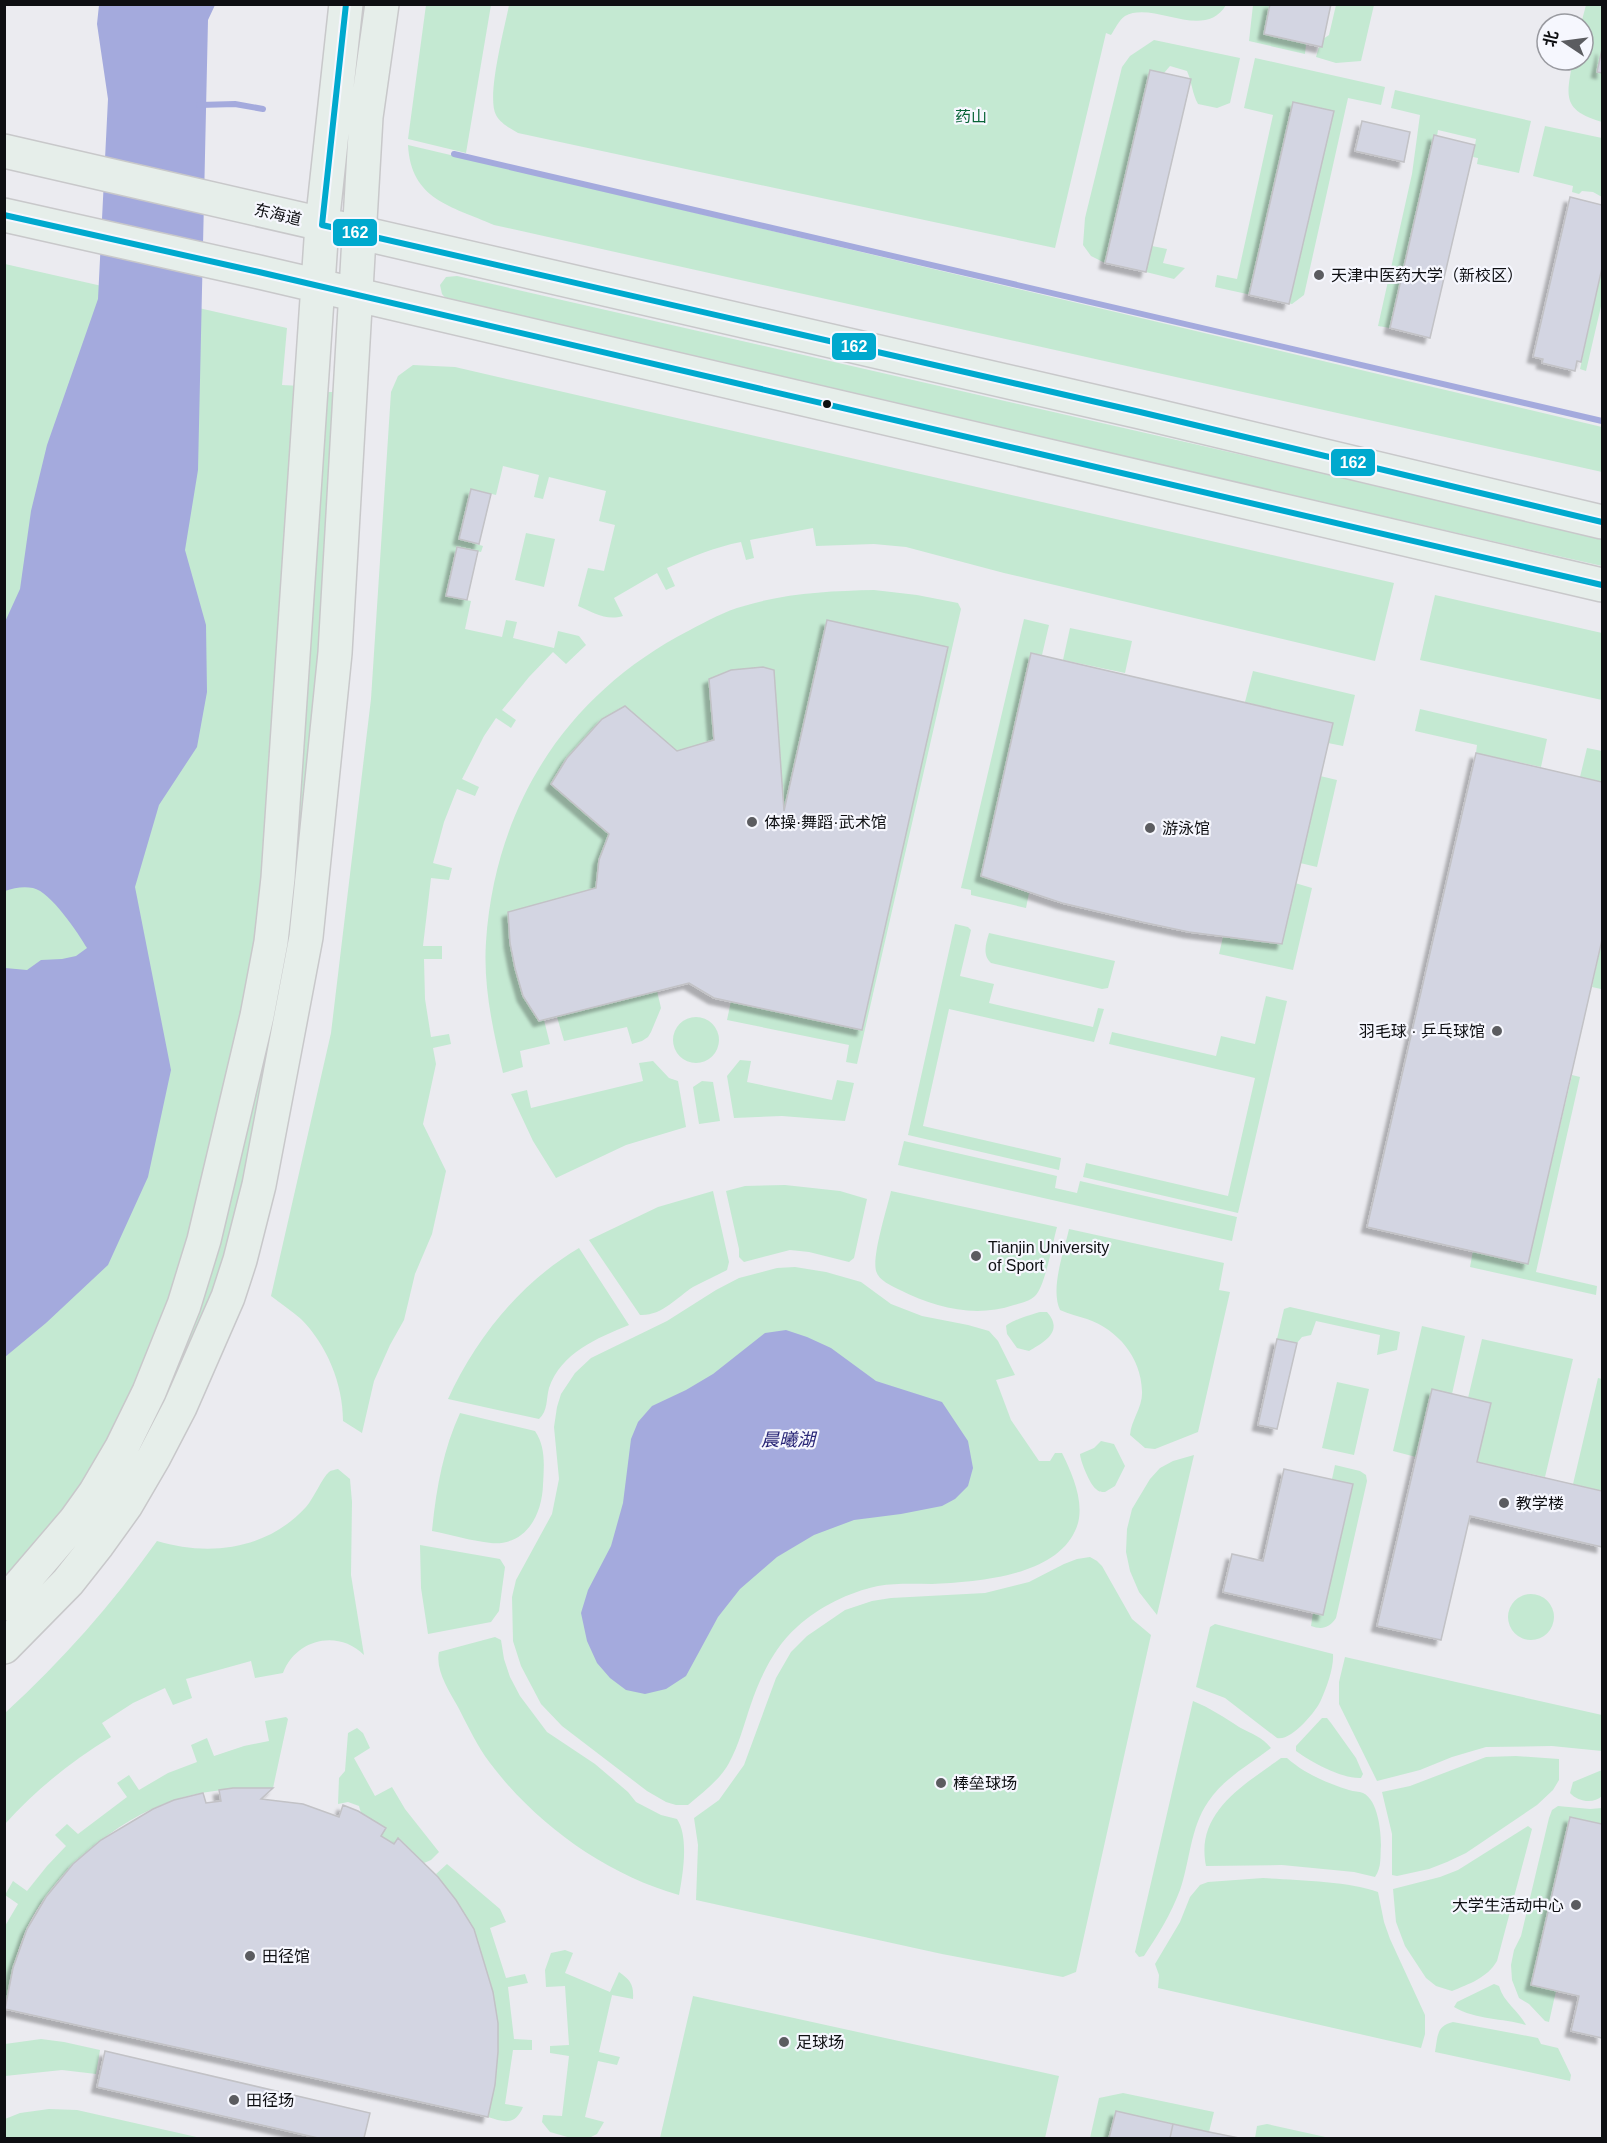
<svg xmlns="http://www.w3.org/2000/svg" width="1607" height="2143" font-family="Arial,'Noto Sans SC',sans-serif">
<defs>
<filter id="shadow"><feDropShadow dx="-5.5" dy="5.5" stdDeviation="1.5" flood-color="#0004"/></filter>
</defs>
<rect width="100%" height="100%" fill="#ebebf0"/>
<path fill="#c4e9d2" d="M426,5H491L466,153L408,139Z
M509,5V4L1226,5C1204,42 1153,0 1125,16C1119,20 1115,29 1111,35L1106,33L1055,248L518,133C510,128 501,124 496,115C486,97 505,27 509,5Z
M1253,5H1270L1264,34L1306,44L1305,54L1249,41Z
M1336,5H1374L1361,61L1336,63L1316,57L1319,47H1322L1323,39L1329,35Z
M1586,5H1602V49L1597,72L1602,73V122C1562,110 1566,97 1573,60H1583V24H1581Z
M1154,40L1240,58L1230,103L1217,108L1198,104C1192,93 1192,82 1187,71L1170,66L1164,73L1150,70L1105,263L1091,256L1083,245L1085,218L1122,67L1130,56Z
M1255,58L1385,87L1381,105L1348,98L1304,295L1292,304L1215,287L1217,275L1237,279L1273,115L1244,108Z
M1395,90L1531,121L1519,173L1477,164L1478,158L1473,157L1476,139L1438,130L1437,136H1434L1390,328L1378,326L1412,174L1420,115L1391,108Z
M1545,126L1602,138V197L1593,192L1582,191L1579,194L1572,192L1573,186L1533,176Z
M408,145L1602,427V472L494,225C451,206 411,200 408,145Z
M1152,246L1167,249L1163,263L1185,268L1174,279L1146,272Z
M5,264L287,328L282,385L301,386L282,670L257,929L213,1146L193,1229L141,1377L73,1502L5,1583Z
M1602,268V302L1586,371L1580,369Z
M457,276L1602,537V566L450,303L442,294L440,285L446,277Z
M413,365L455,367L1394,583L1375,661L1004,573L906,547L874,544L816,546L813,528L750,540L754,558L746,560L741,542C715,547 691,557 667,568L675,586L666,590L657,573L614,598L623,616C606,621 594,613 578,606L588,568L604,571L615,525L599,521L606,491L549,477L543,499L534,497L539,475L503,466L496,495L471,489L459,539L483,546L481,552L457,547L446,596L471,601L465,629L502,637L506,620L517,622L513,638L554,648L558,631L579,636L586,645L566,664L553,652L529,677L502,710L516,720L511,728L496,718L484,736L462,779L479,787L475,796L457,789L444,822L433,863L452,868L449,880L431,878L423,946H442V959H424L425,999L431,1037L449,1034L451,1044L433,1048L436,1064L423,1124L446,1171L432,1234L415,1274L404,1320L390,1345L374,1381L362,1433L343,1421C343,1384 327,1345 301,1319C292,1311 281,1304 271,1296L331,1033L371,699L391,392L398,376Z
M326,392H333L338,396L305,853L295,932L228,1259L181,1368L154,1422L111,1498L58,1569L5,1627V1617L83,1526L240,1127Z
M526,533L555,539L544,587L515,580Z
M874,590L917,595L958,603L961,609L857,1064L846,1062L849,1045L727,1020L731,1001L714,998L689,983L657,991L661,1008L651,1032L648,1037L642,1041L632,1044L627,1027L564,1041L557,1017L544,1020L550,1044L520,1051L523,1067L503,1073C493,1030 483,986 486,942C495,805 567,693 690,630C707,621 725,611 744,606C786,593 830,591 874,590Z
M1435,595L1602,633V700L1420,660Z
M1024,619L1049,625L1042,655L1031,653L981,876L1029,893L1026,908L971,895V890L961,888Z
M1070,628L1132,641L1125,673L1063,660Z
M1253,671L1355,695L1343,746L1328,743L1332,723L1245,702Z
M1420,709L1547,739L1541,767L1476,753L1477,745L1415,731Z
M1587,748L1602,751V782L1580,777Z
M1320,776L1337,780L1317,867L1300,863Z
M1295,883L1312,888L1293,970L1219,954L1223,937L1281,944Z
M955,924L968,927L971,930L960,976L994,984L989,1003L1093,1027L1098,1008L1104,1009L1094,1042L949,1009L923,1126L1061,1158L1059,1170L908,1135Z
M989,933L1115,961L1108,988L1102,989L991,963C982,955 986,943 989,933Z
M1602,940L1601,989L1592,987Z
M1266,996L1287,1001L1238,1213L1083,1177L1086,1163L1228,1196L1255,1078L1109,1044L1112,1032L1216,1056L1221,1036L1255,1044Z
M673 1040a23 23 0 1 1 46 0a23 23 0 1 1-46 0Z
M740,1060L751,1061L747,1082L832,1100L837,1080L854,1083L845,1121L782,1116L734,1118L727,1076Z
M653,1061L669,1078L678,1081L686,1127L626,1145L556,1178L533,1141L511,1094L527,1090L531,1108L643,1081L639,1063Z
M1572,1075L1580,1077L1536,1272L1597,1286L1596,1295L1470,1267L1473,1251L1528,1263Z
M702,1081L713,1082L720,1121L699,1124L693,1087Z
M904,1141L1057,1176L1055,1188L1077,1193L1080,1181L1237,1217L1232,1241L898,1165Z
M785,1185L840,1191L867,1199L854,1258L849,1262L809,1252L790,1250L744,1262L739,1257V1249L726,1191L745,1186Z
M713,1191L729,1262L727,1270C716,1276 704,1281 693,1287C676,1298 662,1316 640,1315L589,1240L658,1207Z
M891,1191L1057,1227C1053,1241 1045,1287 1035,1296C1030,1301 1021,1303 1014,1305C975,1318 936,1308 900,1290C892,1286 879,1281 876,1271C872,1255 887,1209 891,1191Z
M1069,1229L1224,1263L1219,1290L1230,1292L1198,1432L1155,1449L1145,1448L1130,1435C1131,1420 1143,1407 1142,1391C1141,1357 1118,1330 1087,1319C1078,1316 1069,1314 1060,1310C1050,1288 1064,1252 1069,1229Z
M579,1248L629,1325C597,1338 561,1353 549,1388C546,1399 548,1411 539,1419L448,1399C476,1338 520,1283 579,1248Z
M795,1267L826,1272L861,1282L891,1304L922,1316L968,1325L989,1331L998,1341L1015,1375L996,1380L1011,1420L1039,1461H1050L1055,1453H1062C1073,1475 1087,1507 1075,1531C1054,1577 975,1582 932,1584C914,1584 896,1583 878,1586C849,1592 819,1607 797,1627C775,1646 760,1677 751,1704C744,1724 739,1745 729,1763C720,1780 702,1793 688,1805H676L666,1802L647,1791L562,1726L541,1704L521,1666L513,1641L512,1597L516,1580L552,1514L559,1479L554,1427L557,1407L561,1394L575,1373L591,1358L667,1321L716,1290L739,1278L777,1268Z
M1290,1307L1400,1332L1397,1350L1377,1355L1380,1335L1316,1321L1311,1335L1302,1337L1297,1343L1277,1339L1284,1309Z
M1040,1312H1047C1064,1331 1045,1342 1029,1351L1017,1348L1007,1334L1006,1326C1010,1321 1033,1314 1040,1312Z
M1422,1326L1465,1336L1452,1394L1432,1389L1416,1457L1393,1451Z
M1482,1339L1573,1359L1545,1477L1477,1462L1491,1403L1468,1398Z
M1598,1378L1602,1379V1491L1573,1484Z
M1337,1382L1369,1389L1354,1455L1322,1448Z
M460,1413L535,1431C546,1447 544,1466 543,1485C542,1515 526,1546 491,1543C472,1541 452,1535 432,1531C436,1490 443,1450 460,1413Z
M1101,1441L1114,1444L1125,1466L1115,1486L1105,1492C1101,1492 1099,1492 1096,1489C1090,1485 1080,1460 1080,1454L1094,1448Z
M1194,1455L1157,1615L1139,1592L1130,1571L1126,1552L1127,1529L1132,1509L1150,1479L1160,1468L1173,1461Z
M1335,1465L1360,1471L1366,1475L1367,1481L1336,1618C1329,1628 1322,1630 1311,1626L1313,1613L1323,1615L1353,1485L1332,1479Z
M338,1469L350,1479L352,1502L351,1575L364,1655C338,1629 296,1639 283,1673L255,1678L251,1661L186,1679L192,1698L173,1705L165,1688L133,1703L102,1723L111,1737C71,1761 36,1790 5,1824V1713C62,1661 112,1604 157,1541C210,1557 268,1549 306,1507C314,1498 322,1478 329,1472C331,1470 335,1470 338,1469Z
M420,1545L500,1559L505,1567L499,1611L491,1622L428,1634L421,1588Z
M1090,1557L1097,1561L1102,1566L1132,1619L1151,1635L1076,1972L1063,1977L942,1954L696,1900L698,1845L694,1818L719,1800L744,1765L776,1678L791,1652L807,1636L845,1610L872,1601L891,1598L985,1593L1029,1582L1064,1564L1077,1559Z
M1508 1617a23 23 0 1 1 46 0a23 23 0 1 1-46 0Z
M1215,1624L1333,1654C1334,1667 1327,1687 1321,1700C1316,1712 1290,1742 1277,1738L1225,1698L1196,1687L1210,1627Z
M495,1637L501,1640L504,1659L510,1677L520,1696L547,1732L595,1764L628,1792L636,1802L661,1815L677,1819C689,1837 683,1874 679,1895C605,1874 536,1824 490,1763C477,1746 468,1726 458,1707C449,1691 435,1670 439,1652Z
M1345,1657L1602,1715V1751L1552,1746L1486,1747L1452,1757L1420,1770L1377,1781L1339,1704V1682Z
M1193,1701C1210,1708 1224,1717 1239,1727C1252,1734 1262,1737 1271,1748C1249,1765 1224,1778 1208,1802C1190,1828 1190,1862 1180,1890C1171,1914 1158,1935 1144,1956L1139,1957L1135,1952Z
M286,1717L288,1719L273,1788C239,1788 206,1789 174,1800C115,1820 52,1873 26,1930C15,1955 10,1982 5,2009V1926L18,1904L5,1895L13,1881L27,1891L47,1866L66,1846L55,1835L67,1824L78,1834L127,1797L117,1783L129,1775L139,1790L168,1773L197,1762L191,1745L207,1738L214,1756L244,1746L269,1741L265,1721Z
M1322,1718H1327L1331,1723L1356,1758L1363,1774L1361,1778C1342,1779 1311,1762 1296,1751V1746Z
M357,1728L363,1733L370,1748L354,1758L375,1796L392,1787L405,1809L439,1852L431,1860L424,1863L399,1838L394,1844L381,1836L386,1828L361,1813L359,1806L348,1802L338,1804L339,1778L345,1771L348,1733Z
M1516,1756L1559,1759V1780L1553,1790L1537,1805L1466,1853L1447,1862L1429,1869L1397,1876L1392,1875V1834L1382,1792L1410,1786L1486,1757Z
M1281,1758H1287C1305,1774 1327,1783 1349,1790C1354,1792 1359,1791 1363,1793C1378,1800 1381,1831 1381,1845C1380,1856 1382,1867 1375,1877L1354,1872L1282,1865L1206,1866C1195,1812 1244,1785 1281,1758Z
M1602,1770V1796C1594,1804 1578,1802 1570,1793L1573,1782Z
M1558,1806L1590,1809L1602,1808V1824L1570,1817L1531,1985L1556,1991L1549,2022L1545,2021L1529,2004L1519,1998L1512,1980L1511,1965L1514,1950L1521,1936L1549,1818L1552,1810Z
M1528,1826L1532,1829L1497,1961C1487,1978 1469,1984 1452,1991L1436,1986L1426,1978L1405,1946L1396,1922L1393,1889L1440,1877L1458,1870Z
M447,1864L500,1909L506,1922L490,1928L506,1978L525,1974L528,1983L508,1987L514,2039L532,2040V2050H513L505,2104L523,2107C515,2126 504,2122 488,2117L495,2085L493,1992L474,1929L456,1900L436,1874Z
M1263,1878C1294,1880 1350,1881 1378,1892L1384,1922L1390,1939L1425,2015V2034L1421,2048L1158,1988L1159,1975L1155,1964L1180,1922L1190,1897L1200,1885L1208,1882Z
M565,1950L573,1953L565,1973L610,1992L619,1972C630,1980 634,1984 633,1999L612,1995L599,2052L620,2057L617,2065L598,2061L585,2117L604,2122L597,2134L589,2138H571L550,2132L542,2122L543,2115L562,2116L569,2056L550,2053V2046L569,2045L565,1986L546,1987L545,1970L551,1953Z
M1494,1984L1499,1986C1504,2003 1518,2010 1526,2025C1502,2018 1476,2020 1454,2007L1457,2002Z
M693,1996L1059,2076L1045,2138H660Z
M1453,2022L1538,2038L1541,2044L1558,2048L1571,2075L1570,2081L1435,2052C1438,2036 1436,2026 1453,2022Z
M41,2039L64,2042L100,2050L96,2074L62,2070L5,2076V2044Z
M1123,2093L1214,2112L1209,2132L1173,2124L1170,2138H1090L1099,2098Z
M49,2109L77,2110L201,2138H5V2119L20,2113Z
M1267,2124L1330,2138H1255L1257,2126Z"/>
<path fill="#a4aadd" d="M99,5H215L208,20L198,470L185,550L206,625L207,692L197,747L159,805L135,887L171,1070L148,1177L108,1265L46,1323L5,1357V968L27,970L41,960L62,959L76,956L87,948C78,933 51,892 33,888C23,886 14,888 5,891L4,624L20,589L31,511L47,445L98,299L108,99L97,24Z
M786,1330L807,1337L831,1348L876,1381L942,1402L968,1441L973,1468L968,1486L955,1499L942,1506L901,1514L854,1520L814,1535L777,1557L740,1589L718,1617L686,1676L666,1689L645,1694L626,1690L610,1678L597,1663L587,1641L581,1613L588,1590L611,1546L623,1503L631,1439L638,1422L652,1406L686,1390L713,1374L765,1333Z"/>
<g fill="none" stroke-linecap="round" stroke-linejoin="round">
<path stroke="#a4aadd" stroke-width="6" d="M199,105L235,104L263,109
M454,154L1602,421"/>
</g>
<path fill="#d3d5e2" stroke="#c2c2c6" stroke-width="1.5" filter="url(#shadow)" d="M1270,4H1331L1322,47L1264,34Z
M1602,49V73L1597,72Z
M1150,70L1191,79L1146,272L1105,263Z
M1293,102L1334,111L1289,304L1249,295Z
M1362,121L1410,132L1404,162L1355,151Z
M1434,135L1475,145L1430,338L1390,328Z
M1570,197L1602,205V268L1581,362L1577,361L1575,371L1542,363L1543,359L1533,357Z
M471,489L491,494L479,544L459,539Z
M457,547L478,551L467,600L446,596Z
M827,620L948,647L862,1030L714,998L689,983L539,1021L523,996L515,968L510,943L508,912L596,888L599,860L609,834L551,784L567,758L602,719L625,706L677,751L714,740L709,679L731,670L763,667L774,670L784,811Z
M1031,653L1333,723L1282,944L1189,932L1142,922L1062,903L981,876Z
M1476,753L1602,782V940L1528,1264L1367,1227Z
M1277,1339L1297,1343L1277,1429L1258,1425Z
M1432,1389L1491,1403L1477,1462L1602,1491V1547L1470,1516L1441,1640L1377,1626Z
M1284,1469L1353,1484L1323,1615L1223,1592L1232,1554L1263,1561Z
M233,1788H273L261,1799L303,1804L339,1817L343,1805L358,1811L386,1828L381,1836L394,1844L398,1838L438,1877L456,1900L474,1929L493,1992L498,2023V2052L495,2085L488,2117L5,2009L13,1968L27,1929L46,1897L73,1864L101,1840L153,1809L174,1800L203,1793L206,1803L221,1801L219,1790Z
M1570,1817L1602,1824V2038L1571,2031L1579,1996L1531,1985Z
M105,2051L370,2113L364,2138H318L97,2087Z
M1116,2111L1173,2124L1170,2138H1109Z
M1173,2124L1209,2132L1239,2138H1170Z"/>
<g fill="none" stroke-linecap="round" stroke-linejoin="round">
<g stroke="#c8c8ca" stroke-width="36">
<path id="major" d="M4,151L1140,412L1602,522
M4,215L259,272L1602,585
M4,1604L75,1521L95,1493L122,1447L149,1392L184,1305L204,1240L257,1016L271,942L278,878L322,225L346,4
M4,1647L68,1582L98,1544L126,1505L154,1457L180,1407L228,1297L240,1260L259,1185L306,937L335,653L366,117L382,4"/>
</g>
<use href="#major" stroke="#e6eeea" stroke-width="33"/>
<g stroke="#f6f7fe" stroke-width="10">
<path id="bus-1" d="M346,4L322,225L1140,412L1602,522
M4,215L259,272L1602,585"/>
</g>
<use href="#bus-1" stroke="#00a9ce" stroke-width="6"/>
</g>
<g fill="#5b5c60" stroke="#f6f7fe" stroke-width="2">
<circle cx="1319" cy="275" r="6"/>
<circle cx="752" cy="822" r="6"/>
<circle cx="1150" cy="828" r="6"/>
<circle cx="1497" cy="1031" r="6"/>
<circle cx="976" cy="1256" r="6"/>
<circle cx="1504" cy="1503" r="6"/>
<circle cx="941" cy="1783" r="6"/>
<circle cx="1576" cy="1905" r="6"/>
<circle cx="250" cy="1956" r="6"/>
<circle cx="784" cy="2042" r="6"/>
<circle cx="234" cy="2100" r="6"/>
</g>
<circle fill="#0e0f12" stroke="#f6f7fe" stroke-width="2" cx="827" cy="404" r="5"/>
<g text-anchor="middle" stroke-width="4.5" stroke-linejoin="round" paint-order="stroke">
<g font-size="16" fill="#096437" stroke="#f6f7fe">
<text x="971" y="122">药山</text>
</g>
<g font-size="16" fill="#0e0f12" stroke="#f6f7fe">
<text transform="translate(278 214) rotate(13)" y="6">东海道</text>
</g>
<g font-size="16" fill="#0e0f12" stroke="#f6f7fe" text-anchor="start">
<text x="1331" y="281">天津中医药大学（新校区）</text>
<text x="764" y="828">体操·舞蹈·武术馆</text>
<text x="1162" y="834">游泳馆</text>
<text x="1485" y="1037" text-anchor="end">羽毛球 · 乒乓球馆</text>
<text x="988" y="1253">Tianjin University<tspan x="988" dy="18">of Sport</tspan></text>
<text x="1516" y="1509">教学楼</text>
<text x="953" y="1789">棒垒球场</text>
<text x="1564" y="1911" text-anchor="end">大学生活动中心</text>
<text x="262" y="1962">田径馆</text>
<text x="796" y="2048">足球场</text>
<text x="246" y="2106">田径场</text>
</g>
<g font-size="18" font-style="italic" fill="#282576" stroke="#f6f7fe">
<text x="788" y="1446">晨曦湖</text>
</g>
</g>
<g stroke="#f6f7fe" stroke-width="2">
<rect x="332" y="218" width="46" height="29" rx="6" fill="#00a9ce"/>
<rect x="831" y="332" width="46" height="29" rx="6" fill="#00a9ce"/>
<rect x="1330" y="448" width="46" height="29" rx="6" fill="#00a9ce"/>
</g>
<g font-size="16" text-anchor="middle" font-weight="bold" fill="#fff">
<text x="355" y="238">162</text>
<text x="854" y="352">162</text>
<text x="1353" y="468">162</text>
</g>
<rect width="1607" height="2143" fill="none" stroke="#0e0f12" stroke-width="12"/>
<g transform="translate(1565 42) rotate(283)"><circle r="28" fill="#f6f7fe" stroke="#999aa0" stroke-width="1.5"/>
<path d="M0-4.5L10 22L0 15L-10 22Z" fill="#5b5c60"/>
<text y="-9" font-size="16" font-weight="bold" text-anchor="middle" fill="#0e0f12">北</text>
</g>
</svg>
